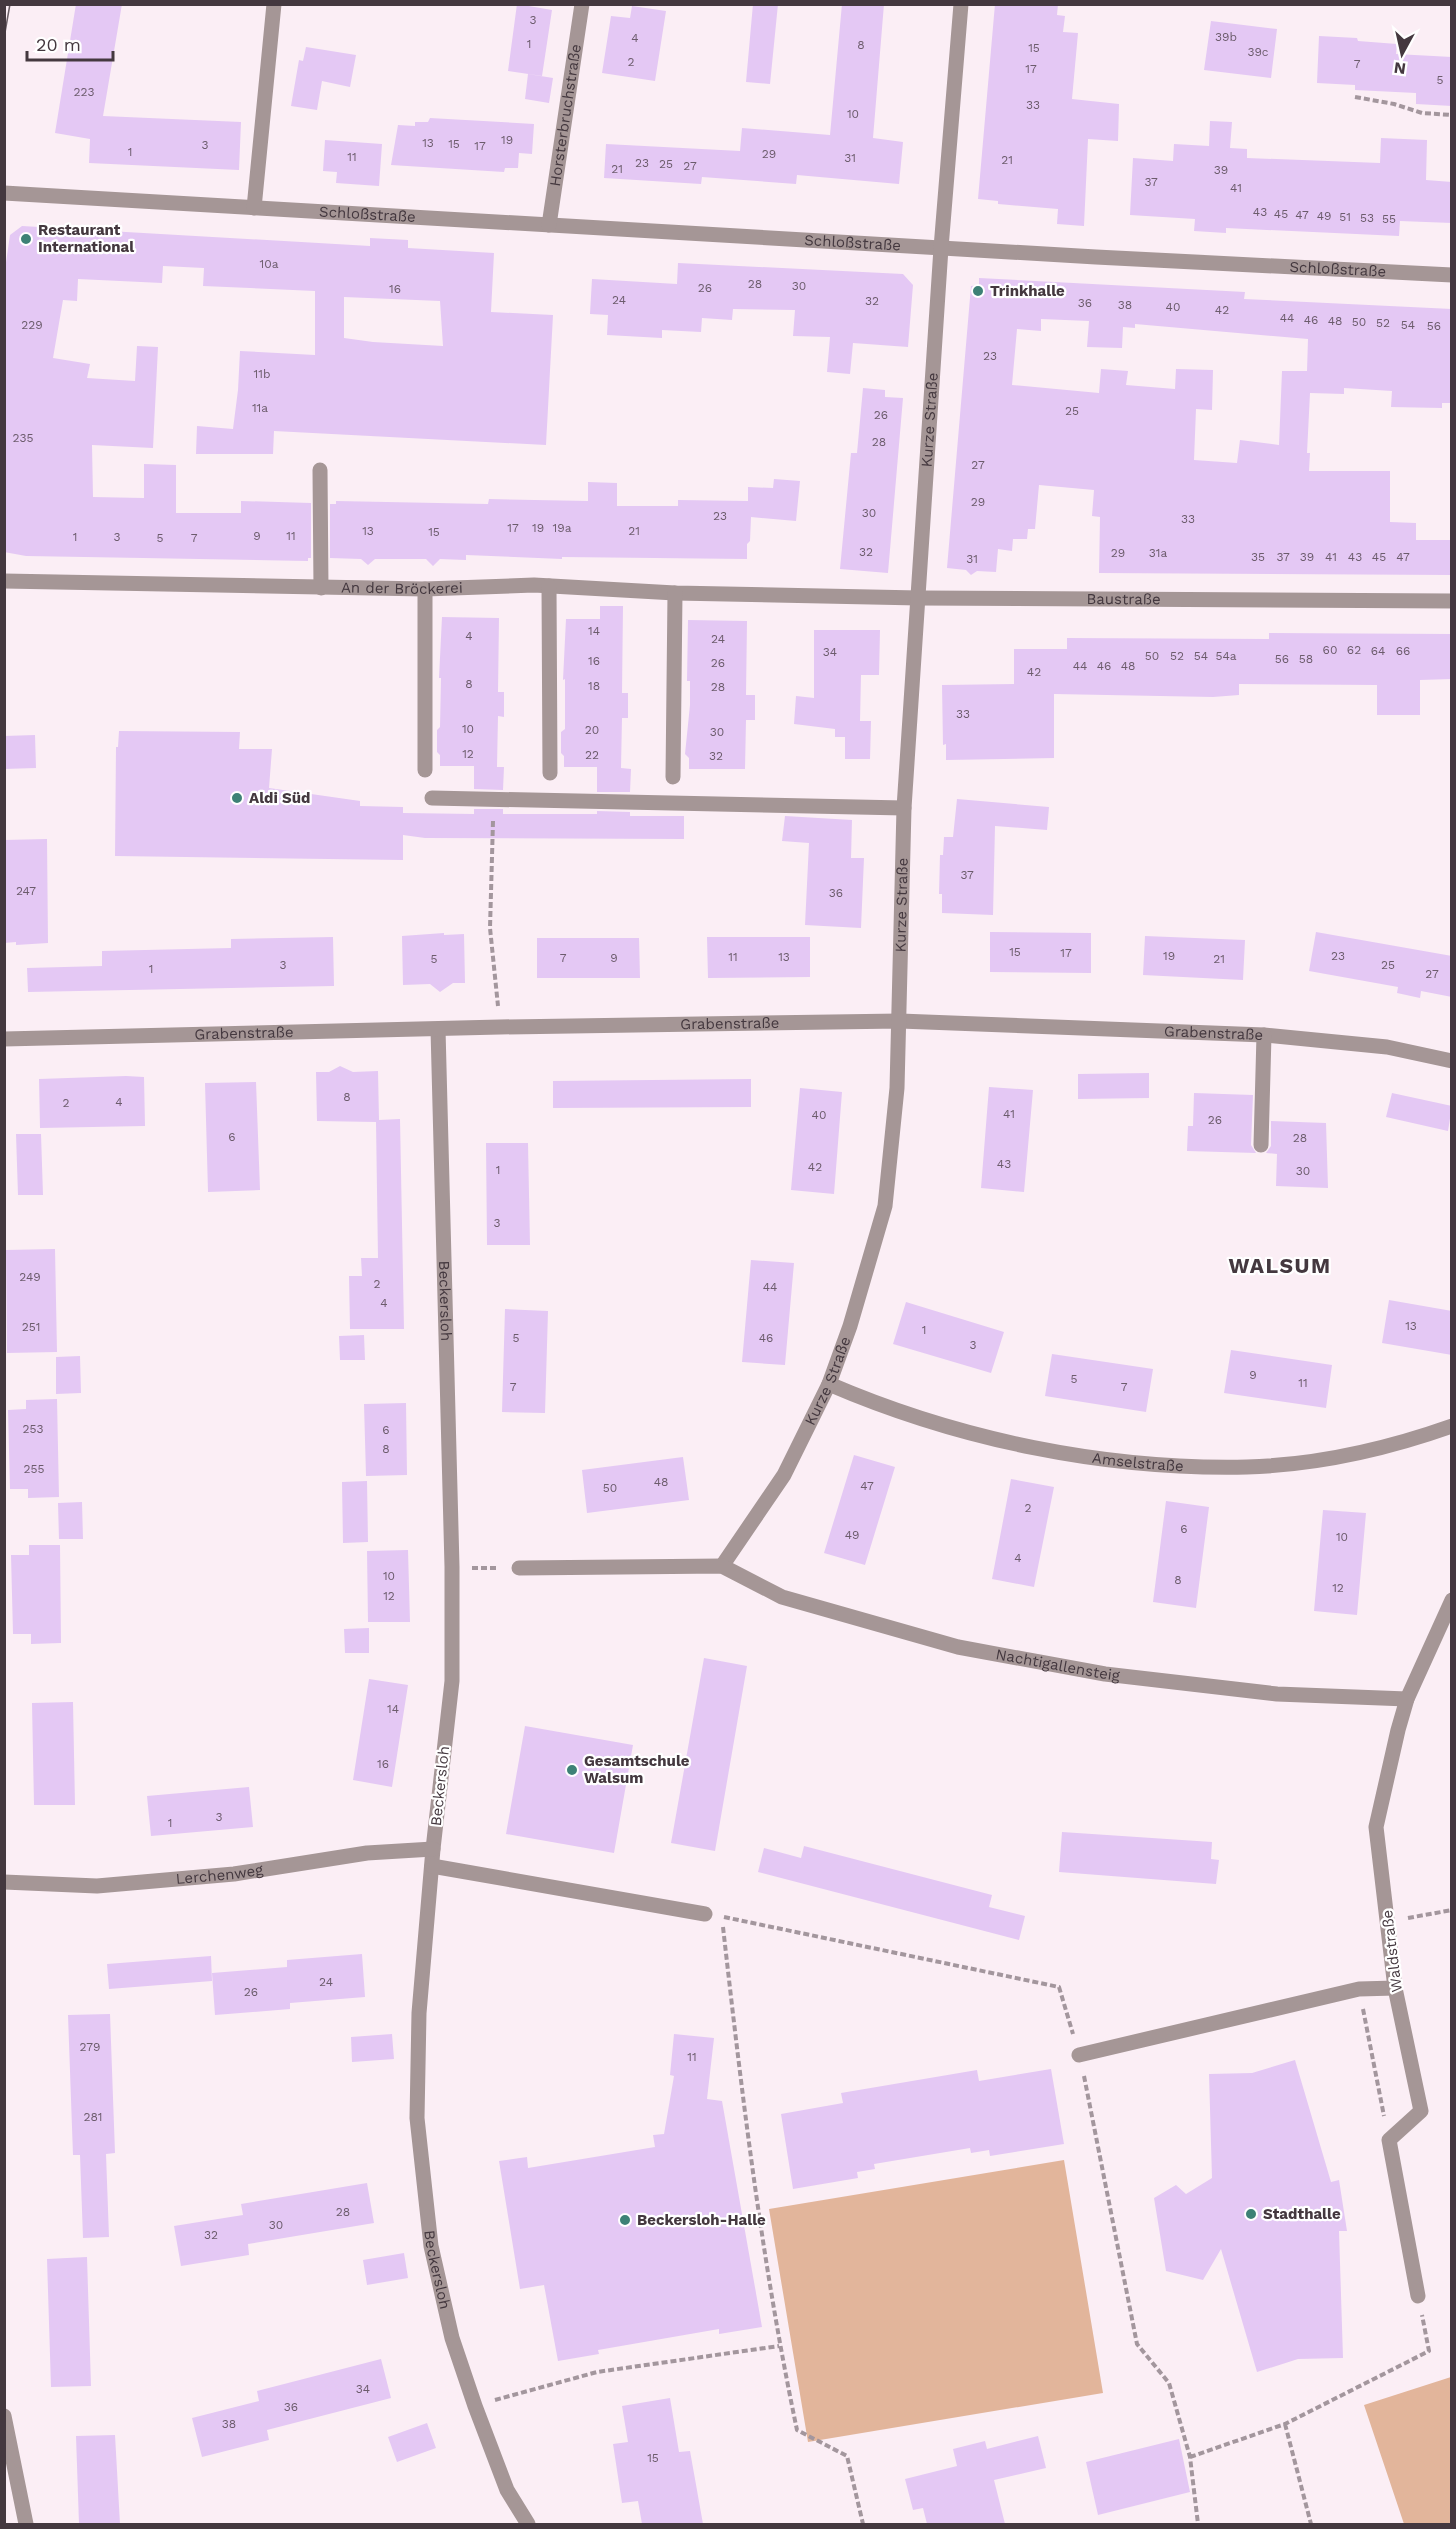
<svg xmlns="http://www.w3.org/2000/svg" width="1456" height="2529" font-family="'Work Sans',sans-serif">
<rect width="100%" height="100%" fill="#fbeef5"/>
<path fill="#e2b59b" d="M1064,2160L1103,2393L808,2442L769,2209Z
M1451,2377V2524H1404L1364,2405Z"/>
<path fill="#e4c8f4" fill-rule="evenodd" d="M76,4H122L103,116L241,122L239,170L89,163L90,139L55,133Z
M517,4L552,10L542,76L508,71Z
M753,4H778L770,84L746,82Z
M842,4H884L873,138L903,142L899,184L797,175L796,184L702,177L701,184L604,178L606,144L740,151L742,128L830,135Z
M995,4H1058L1057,15L1065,16L1063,32L1078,33L1072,99L1119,104L1118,141L1088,139L1084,226L1057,224L1058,209L998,204V201L978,199Z
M632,6L666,11L655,81L602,73L611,16L630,18Z
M1211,21L1277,29L1271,78L1204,70Z
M1319,36L1357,38L1358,41L1397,44L1396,54L1452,57V106L1416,104V93L1355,90V85L1317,83Z
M306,47L356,55L350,87L322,81L317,110L291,106L299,60L303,61Z
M528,74L553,78L549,103L525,99Z
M430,118L534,124L532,154L519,153L518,168H505L504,172L391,165L398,125L415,126V122H428Z
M1210,121L1232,122L1230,148L1247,149V158L1380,163L1381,138L1427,140L1426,180L1452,182V223L1400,221L1399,236L1226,228V233L1194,231L1195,219L1130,215L1133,158L1173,161L1174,144L1209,146Z
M325,140L382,144L379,186L336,183L337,172L323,171Z
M22,226L370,246V238L408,240V248L494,253L491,312L553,315L546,445L274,431L273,454H196L197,426L233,429L238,390L240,351L315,355V291L203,286L204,268L163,266L162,283L78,279L77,301L63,300L53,358L90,364L87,378L135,381L137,346L158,347L153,448L92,445L93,497L144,498V464L176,465V513H241V501L311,503V558H308V561L143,558L26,556L4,552V276L10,235ZM344,297L440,301L443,346L373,342L344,338Z
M678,263L903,274L913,285L908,347L853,343L850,374L827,372L830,337L793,336L795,310L733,309L732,320L702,318L701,332L662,330V338L607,335L608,315L590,314L592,279L677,284Z
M979,278L1245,292L1244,299L1452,309V403H1442V408L1391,407L1392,391L1344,388V394L1310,393L1307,453H1310L1309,471H1390V522L1416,523V540H1452V575L1099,573L1100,517L1092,516L1094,490L1039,485L1035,529H1028L1027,539H1013L1012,551L998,549L996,572L977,571L971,575L966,570L947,568L971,286L979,285ZM1041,319L1089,321L1087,347L1122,348L1123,327L1135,328V324L1308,339L1307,371H1282L1279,445L1240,440L1237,463L1194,460L1196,409L1212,410L1213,370L1176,369L1175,389L1126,385L1128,371L1101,369L1099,393L1012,385L1017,329L1041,331Z
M863,388L885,390V397L903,398L888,573L840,569L851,453H857Z
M774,479L800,481L796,521L751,517L750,541L747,544V559L562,557V559L466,555V560L440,559L433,566L426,559H375L368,565L361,559L330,558V504H336V501L488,504L489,499L588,501V482L617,483V506H678V500L748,501V487L773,488Z
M600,606H623L622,693H628V718H622L621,768L631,769L630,792H597V767H564V756L561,753V732L565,729V679L563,680L566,619H600Z
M442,617L499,618L498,692H504V717L498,716L497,767H504L503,790L474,789V766H440V755L437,752V730L440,727L441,678H439Z
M688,620L747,621L746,695H755V720H746L745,769H689V758L685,754L690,705V681H687Z
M814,630H880L879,675H861L860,721H871L870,759H845V737H835V729L794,724L796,696L814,698Z
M1269,633L1452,634V679L1420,680V715H1377V685L1239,684V695L1213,697L1054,694V758L946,760V744L943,745L942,685L1014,684V649H1067V638L1269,639Z
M119,731L240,732L239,749H272L269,788L360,801V806L403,807V813L474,814V809H503V814H597V811L630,812V816H684V839L425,838L403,835V860L115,856L116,747H118Z
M35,735L36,768L4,769V736Z
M957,799L1049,807L1047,830L995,826L993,915L942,913V894H939L940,855H943L944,837H953Z
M785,816L852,820L851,858H864L861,928L805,925L809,843L782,841Z
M47,839L48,943L16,945V942L4,943V840Z
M990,932L1091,933V973L990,972Z
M1316,932L1452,956V997L1421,991L1420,998L1397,993L1398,987L1309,971Z
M444,933V935L464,934L465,983H453L440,992L430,984L403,985L402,936Z
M1145,936L1245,940L1243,980L1143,975Z
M333,937L334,986L28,992L27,968L102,966V951L231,948V939Z
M707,937H810V977L708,978Z
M537,938H639L640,978H537Z
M340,1066L353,1072L378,1071L379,1120L400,1119L404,1329H350L349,1276H362L361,1258H378L376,1122L317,1121L316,1072H329Z
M1149,1073V1098L1078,1099V1074Z
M126,1076L144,1077L145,1126L40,1128L39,1079Z
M751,1079V1107L553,1108V1081Z
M256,1082L260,1190L208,1192L205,1083Z
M989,1087L1033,1090L1024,1192L981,1188Z
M800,1088L842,1092L834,1194L791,1190Z
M1194,1093L1253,1095L1251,1145L1256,1153L1187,1151L1188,1126H1193Z
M1392,1093L1452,1106L1448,1131L1386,1117Z
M1271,1121L1326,1123L1328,1188L1276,1186L1277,1154L1266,1153L1271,1146Z
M16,1134H41L43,1195H18Z
M486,1143H528L530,1245H487Z
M55,1249L57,1352L7,1353L6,1250Z
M751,1260L794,1263L785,1365L742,1362Z
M1389,1300L1452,1311V1355L1382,1343Z
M906,1302L1004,1332L991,1373L893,1344Z
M505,1309L548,1311L545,1413L502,1412Z
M364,1335L365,1360H340L339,1336Z
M1231,1350L1332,1365L1326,1408L1224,1393Z
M1052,1354L1153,1369L1146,1412L1045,1396Z
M80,1356L81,1393L56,1394V1357Z
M57,1399L59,1497L28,1498V1489H10L8,1410L26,1409V1400Z
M406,1403L407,1475L366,1476L364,1404Z
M854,1455L895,1467L865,1565L824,1553Z
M683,1457L689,1500L587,1513L582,1470Z
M1011,1479L1054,1487L1034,1587L992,1579Z
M367,1481L368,1542L343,1543L342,1482Z
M1166,1501L1209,1507L1196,1608L1153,1602Z
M82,1502L83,1539H59L58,1503Z
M1323,1510L1366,1513L1357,1615L1314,1611Z
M29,1545H60L61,1643L31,1644V1634H13L11,1555H29Z
M408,1550L410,1622H368L367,1551Z
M369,1628V1653H345L344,1629Z
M704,1658L747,1666L715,1851L671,1843Z
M369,1679L408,1685L392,1787L353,1780Z
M73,1702L75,1805H34L32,1703Z
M525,1726L633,1745L614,1853L506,1834Z
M249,1787L253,1827L151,1836L147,1796Z
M1062,1832L1212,1842L1211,1859L1219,1860L1216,1884L1059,1872Z
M804,1846L992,1895L989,1907L1025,1916L1019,1940L758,1872L764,1848L801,1858Z
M362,1954L365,1997L290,2003V2009L215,2015L212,1973L287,1967V1960Z
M211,1956L212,1981L109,1989L107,1964Z
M110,2014L115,2153L106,2154L109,2237L83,2238L80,2155H73L68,2015Z
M392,2034L394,2059L352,2062L351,2037Z
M674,2034L714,2038L707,2099L722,2101L762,2327L719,2334V2329L598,2350L599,2354L558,2361L544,2285L520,2289L499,2161L527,2157L528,2168L655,2147L653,2135L664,2134L674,2076L670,2075Z
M1295,2060L1331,2182L1339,2180L1347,2231H1339L1343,2358L1298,2359L1257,2372L1221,2249L1203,2280L1166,2271L1154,2198L1176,2185L1186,2194L1212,2178L1209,2074L1252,2073Z
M1051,2069L1064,2144L990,2156L989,2150L971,2153L970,2148L874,2164L875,2169L857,2172L858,2178L793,2189L781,2114L843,2103L841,2093L977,2070L979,2081Z
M367,2183L374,2223L248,2244L249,2255L181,2266L174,2226L243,2215L241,2204Z
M404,2253L408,2278L367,2285L363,2260Z
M87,2257L91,2386L51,2387L47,2259Z
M381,2359L391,2398L267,2430L269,2440L202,2457L192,2418L259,2401L257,2391Z
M670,2398L679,2452L690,2451L703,2524H642L638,2501L622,2503L613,2444L628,2442L622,2406Z
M427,2423L436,2448L397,2462L388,2437Z
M115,2435L120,2524H79L76,2436Z
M1038,2436L1046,2468L994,2480L1005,2524H927L923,2508L913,2510L905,2479L957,2466L953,2449L985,2441L987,2449Z
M1179,2439L1190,2492L1098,2515L1086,2462Z"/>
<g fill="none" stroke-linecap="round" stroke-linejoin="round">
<path stroke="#a3969d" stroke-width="4" stroke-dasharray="6 3" stroke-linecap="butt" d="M1355,97L1394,104L1422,113L1452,115
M493,821L490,928L498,1006
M472,1568H498
M724,1917L1059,1987L1073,2034
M1408,1918L1452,1910
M723,1927C742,2095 762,2264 797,2430L847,2456L863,2524
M1363,2009L1384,2116
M1084,2076L1137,2344L1169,2383L1190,2457L1198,2524
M495,2400L597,2372L779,2346
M1285,2424L1311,2524
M1190,2457L1285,2424L1429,2351L1422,2315"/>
<g stroke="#a59696" stroke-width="15">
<path id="s1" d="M4,193L1096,257L1452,275"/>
<path d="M254,208L274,4"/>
<path id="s2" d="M549,225L582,4"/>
<path d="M320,470L321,588"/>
<path id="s3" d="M4,581L425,589L534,585L675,593L919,598L1452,601"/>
<path d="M549,586L550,773"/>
<path d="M425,589V770"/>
<path d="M673,777L675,593"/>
<path d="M432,798L904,808"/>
<path id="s4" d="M438,1029L452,1567V1681L433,1849L419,2013L417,2118L431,2246L452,2338L475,2406L507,2490L528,2524"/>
<path id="s5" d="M4,1039L500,1027L900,1021L1264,1035L1387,1047L1452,1061"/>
<path d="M1261,1145L1264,1035"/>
<path id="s6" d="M829,1384C959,1440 1105,1470 1247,1467C1315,1465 1387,1449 1452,1426"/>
<path id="s7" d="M722,1566L784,1475L829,1384L850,1326L885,1206L897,1088L904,808L941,248L961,4"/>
<path id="s8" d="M519,1568L722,1566L782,1597L958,1647L1105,1674L1277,1694L1407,1699"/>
<path d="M432,1866L705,1914"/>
<path id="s9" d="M4,1882L97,1886L234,1874L367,1853L433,1849"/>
<path d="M1079,2055L1359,1989L1395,1988"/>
<path d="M1418,2296L1389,2140L1421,2111L1395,1988L1376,1827L1398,1730L1407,1699L1452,1600"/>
<path d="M4,2416L26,2524"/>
</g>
<path stroke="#6a5e65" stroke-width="1.5" d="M4,38L10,4"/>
</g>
<g fill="#3d8176" stroke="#fff" stroke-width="2">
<circle cx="26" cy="239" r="6"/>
<circle cx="978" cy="291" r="6"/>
<circle cx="237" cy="798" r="6"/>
<circle cx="572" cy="1770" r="6"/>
<circle cx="1251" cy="2214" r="6"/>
<circle cx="625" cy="2220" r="6"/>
</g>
<g text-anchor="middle" stroke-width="4.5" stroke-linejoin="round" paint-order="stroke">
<g font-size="12" fill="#6c5c6c">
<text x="533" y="24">3</text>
<text x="1226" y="41">39b</text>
<text x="635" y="42">4</text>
<text x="529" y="48">1</text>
<text x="861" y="49">8</text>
<text x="1034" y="52">15</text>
<text x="1258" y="56">39c</text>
<text x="631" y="66">2</text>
<text x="1357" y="68">7</text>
<text x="1031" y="73">17</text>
<text x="1440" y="84">5</text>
<text x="84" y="96">223</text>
<text x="1033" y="109">33</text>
<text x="853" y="118">10</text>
<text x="507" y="144">19</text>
<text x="428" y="147">13</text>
<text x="454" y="148">15</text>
<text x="205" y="149">3</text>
<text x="480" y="150">17</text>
<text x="130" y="156">1</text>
<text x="769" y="158">29</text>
<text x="352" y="161">11</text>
<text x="850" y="162">31</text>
<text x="1007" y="164">21</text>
<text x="642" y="167">23</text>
<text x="666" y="168">25</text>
<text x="690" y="170">27</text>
<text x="617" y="173">21</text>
<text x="1221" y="174">39</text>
<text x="1151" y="186">37</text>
<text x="1236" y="192">41</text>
<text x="1260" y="216">43</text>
<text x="1281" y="218">45</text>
<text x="1302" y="219">47</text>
<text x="1324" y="220">49</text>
<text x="1345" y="221">51</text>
<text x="1367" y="222">53</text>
<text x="1389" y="223">55</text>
<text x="269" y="268">10a</text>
<text x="755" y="288">28</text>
<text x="799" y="290">30</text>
<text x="705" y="292">26</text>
<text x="395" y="293">16</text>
<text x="619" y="304">24</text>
<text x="872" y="305">32</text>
<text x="1085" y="307">36</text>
<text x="1125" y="309">38</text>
<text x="1173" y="311">40</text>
<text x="1222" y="314">42</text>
<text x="1287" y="322">44</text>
<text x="1311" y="324">46</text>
<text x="1335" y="325">48</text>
<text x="1359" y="326">50</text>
<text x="1383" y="327">52</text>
<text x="32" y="329">229</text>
<text x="1408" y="329">54</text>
<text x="1434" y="330">56</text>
<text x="990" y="360">23</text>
<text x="262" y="378">11b</text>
<text x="260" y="412">11a</text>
<text x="1072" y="415">25</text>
<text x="881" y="419">26</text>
<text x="23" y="442">235</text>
<text x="879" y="446">28</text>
<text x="978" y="469">27</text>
<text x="978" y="506">29</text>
<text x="869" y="517">30</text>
<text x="720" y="520">23</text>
<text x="1188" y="523">33</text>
<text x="513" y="532">17</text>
<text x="538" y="532">19</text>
<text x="562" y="532">19a</text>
<text x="368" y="535">13</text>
<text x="634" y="535">21</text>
<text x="434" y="536">15</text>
<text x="257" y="540">9</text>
<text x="291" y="540">11</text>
<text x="75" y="541">1</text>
<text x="117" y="541">3</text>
<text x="160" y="542">5</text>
<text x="194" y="542">7</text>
<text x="866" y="556">32</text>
<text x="1118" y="557">29</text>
<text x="1158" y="557">31a</text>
<text x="1258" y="561">35</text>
<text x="1283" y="561">37</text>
<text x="1307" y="561">39</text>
<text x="1331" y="561">41</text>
<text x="1355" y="561">43</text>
<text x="1379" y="561">45</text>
<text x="1403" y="561">47</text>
<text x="972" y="563">31</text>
<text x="594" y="635">14</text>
<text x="469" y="640">4</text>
<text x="718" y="643">24</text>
<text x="1330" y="654">60</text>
<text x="1354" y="654">62</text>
<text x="1378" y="655">64</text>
<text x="1403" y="655">66</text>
<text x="830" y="656">34</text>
<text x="1152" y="660">50</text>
<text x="1177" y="660">52</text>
<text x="1201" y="660">54</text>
<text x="1226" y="660">54a</text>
<text x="1282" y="663">56</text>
<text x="1306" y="663">58</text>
<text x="594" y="665">16</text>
<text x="718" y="667">26</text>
<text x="1080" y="670">44</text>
<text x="1104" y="670">46</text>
<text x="1128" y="670">48</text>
<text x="1034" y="676">42</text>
<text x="469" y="688">8</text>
<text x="594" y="690">18</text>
<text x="718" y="691">28</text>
<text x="963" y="718">33</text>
<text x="468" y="733">10</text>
<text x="592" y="734">20</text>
<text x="717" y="736">30</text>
<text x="468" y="758">12</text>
<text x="592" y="759">22</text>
<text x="716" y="760">32</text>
<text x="967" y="879">37</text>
<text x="26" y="895">247</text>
<text x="836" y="897">36</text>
<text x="1015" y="956">15</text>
<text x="1066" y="957">17</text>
<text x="1169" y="960">19</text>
<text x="1338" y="960">23</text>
<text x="733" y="961">11</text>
<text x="784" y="961">13</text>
<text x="563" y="962">7</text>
<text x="614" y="962">9</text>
<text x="434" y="963">5</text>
<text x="1219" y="963">21</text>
<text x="283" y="969">3</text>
<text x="1388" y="969">25</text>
<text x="151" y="973">1</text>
<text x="1432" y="978">27</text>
<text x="347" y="1101">8</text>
<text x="119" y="1106">4</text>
<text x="66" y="1107">2</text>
<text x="1009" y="1118">41</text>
<text x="819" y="1119">40</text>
<text x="1215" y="1124">26</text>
<text x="232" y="1141">6</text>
<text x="1300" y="1142">28</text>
<text x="1004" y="1168">43</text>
<text x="815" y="1171">42</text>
<text x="498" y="1174">1</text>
<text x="1303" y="1175">30</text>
<text x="497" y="1227">3</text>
<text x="30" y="1281">249</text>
<text x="377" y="1288">2</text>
<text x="770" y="1291">44</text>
<text x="384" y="1307">4</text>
<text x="1411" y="1330">13</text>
<text x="31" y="1331">251</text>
<text x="924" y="1334">1</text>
<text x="516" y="1342">5</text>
<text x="766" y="1342">46</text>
<text x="973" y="1349">3</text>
<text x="1253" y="1379">9</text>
<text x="1074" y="1383">5</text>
<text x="1303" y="1387">11</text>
<text x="513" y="1391">7</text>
<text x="1124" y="1391">7</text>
<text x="33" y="1433">253</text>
<text x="386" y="1434">6</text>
<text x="386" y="1453">8</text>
<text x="34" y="1473">255</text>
<text x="661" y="1486">48</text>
<text x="867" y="1490">47</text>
<text x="610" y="1492">50</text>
<text x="1028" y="1512">2</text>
<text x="1184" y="1533">6</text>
<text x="852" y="1539">49</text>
<text x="1342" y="1541">10</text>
<text x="1018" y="1562">4</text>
<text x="389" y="1580">10</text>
<text x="1178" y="1584">8</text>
<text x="1338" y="1592">12</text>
<text x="389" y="1600">12</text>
<text x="393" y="1713">14</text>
<text x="383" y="1768">16</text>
<text x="219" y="1821">3</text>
<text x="170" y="1827">1</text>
<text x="326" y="1986">24</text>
<text x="251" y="1996">26</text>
<text x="90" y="2051">279</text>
<text x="692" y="2061">11</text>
<text x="93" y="2121">281</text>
<text x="343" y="2216">28</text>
<text x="276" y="2229">30</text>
<text x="211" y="2239">32</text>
<text x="363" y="2393">34</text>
<text x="291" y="2411">36</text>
<text x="229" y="2428">38</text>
<text x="653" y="2462">15</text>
</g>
<g font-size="15" fill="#44383f" stroke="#fff">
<text dy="5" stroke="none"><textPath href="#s2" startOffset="111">Horsterbruchstraße</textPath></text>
<text dy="5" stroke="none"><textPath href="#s1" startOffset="364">Schloßstraße</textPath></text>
<text dy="5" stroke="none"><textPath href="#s1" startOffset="850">Schloßstraße</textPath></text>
<text dy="5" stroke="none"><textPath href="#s1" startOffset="1336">Schloßstraße</textPath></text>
<text dy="5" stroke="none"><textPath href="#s7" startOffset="1186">Kurze Straße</textPath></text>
<text dy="5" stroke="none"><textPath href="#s3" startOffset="398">An der Bröckerei</textPath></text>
<text dy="5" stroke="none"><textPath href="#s3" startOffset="1120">Baustraße</textPath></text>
<text dy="5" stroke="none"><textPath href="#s7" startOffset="700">Kurze Straße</textPath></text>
<text dy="5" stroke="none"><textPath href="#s5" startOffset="726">Grabenstraße</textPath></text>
<text dy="5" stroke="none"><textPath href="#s5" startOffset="1210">Grabenstraße</textPath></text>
<text dy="5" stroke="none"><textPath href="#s5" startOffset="240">Grabenstraße</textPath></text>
<text dy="5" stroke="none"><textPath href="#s4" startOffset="272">Beckersloh</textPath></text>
<text dy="5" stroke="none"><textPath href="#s7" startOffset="214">Kurze Straße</textPath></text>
<text dy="5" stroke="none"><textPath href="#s6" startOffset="320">Amselstraße</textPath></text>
<text dy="5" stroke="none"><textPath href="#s8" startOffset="555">Nachtigallensteig</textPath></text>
<text transform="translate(440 1786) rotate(-84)" y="5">Beckersloh</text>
<text dy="5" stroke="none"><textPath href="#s9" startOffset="216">Lerchenweg</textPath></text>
<text transform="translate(1392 1951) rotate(-97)" y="5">Waldstraße</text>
<text dy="5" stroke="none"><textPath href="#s4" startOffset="1244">Beckersloh</textPath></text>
</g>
<g font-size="15" font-weight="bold" fill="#44383f" stroke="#fff" text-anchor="start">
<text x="38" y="235">Restaurant<tspan x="38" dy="17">International</tspan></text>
<text x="990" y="296">Trinkhalle</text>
<text x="249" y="803">Aldi Süd</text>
<text x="584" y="1766">Gesamtschule<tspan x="584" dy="17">Walsum</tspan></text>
<text x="1263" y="2219">Stadthalle</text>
<text x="637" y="2225">Beckersloh-Halle</text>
</g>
<g font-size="21" font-weight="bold" letter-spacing="1.5" fill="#44383f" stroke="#fff">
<text x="1280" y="1273">WALSUM</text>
</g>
</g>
<rect width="1456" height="2529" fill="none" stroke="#44383f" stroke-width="12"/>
<g transform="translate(1402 54) rotate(188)" stroke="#ffffff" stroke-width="4.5" paint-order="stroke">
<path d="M0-4.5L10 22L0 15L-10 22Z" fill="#44383f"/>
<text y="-9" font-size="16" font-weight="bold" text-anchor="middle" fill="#44383f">N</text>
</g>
<path d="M27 51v9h86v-9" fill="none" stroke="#44383f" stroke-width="3"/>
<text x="36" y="51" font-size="18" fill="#44383f" stroke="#ffffff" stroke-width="4.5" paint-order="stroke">20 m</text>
</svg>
